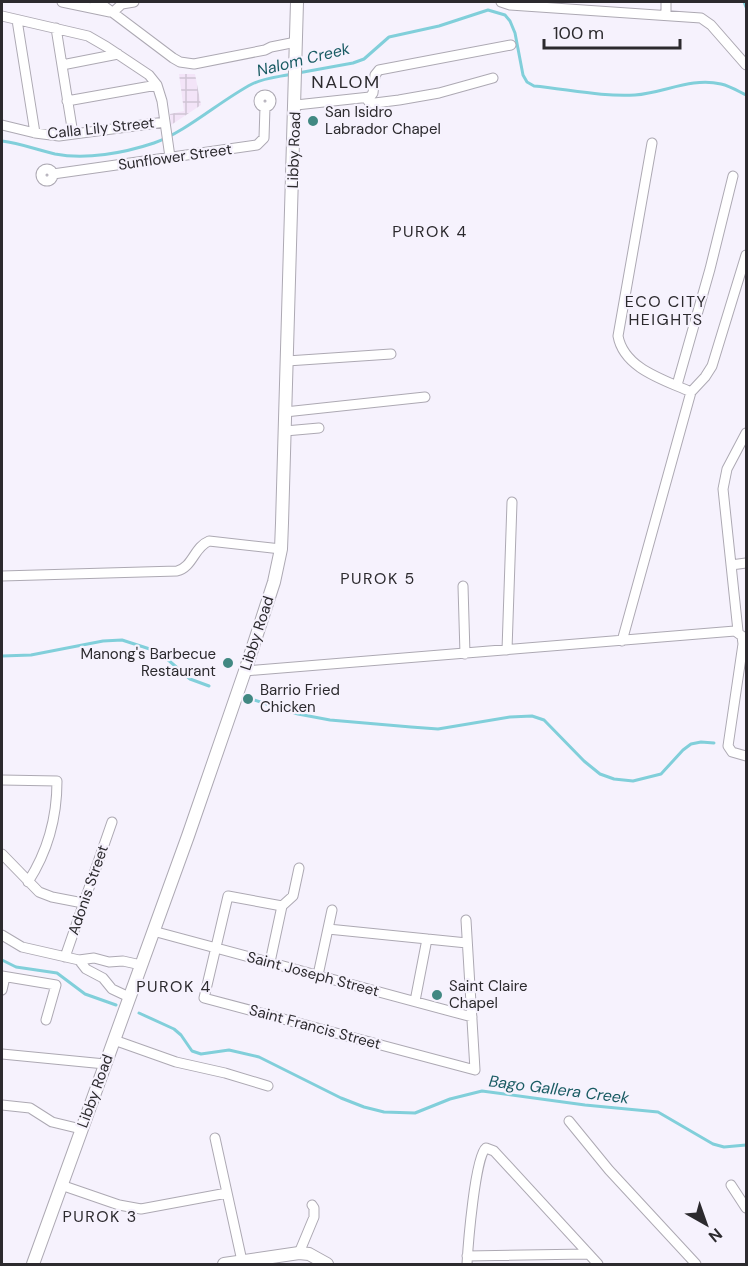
<svg xmlns="http://www.w3.org/2000/svg" width="748" height="1266" font-family="'DM Sans',sans-serif">
<defs>
<pattern id="industrial-grid" width="8" height="8" patternUnits="userSpaceOnUse" patternTransform="scale(1.5)"><rect width="8" height="8" fill="#f3e4f8"/><path d="M0 4h8M4 0v8" fill="none" stroke="#d0c4d5"/></pattern>
</defs>
<rect width="100%" height="100%" fill="#f6f2fd"/>
<path fill="url(#industrial-grid)" d="M179,74H195L201,105L171,125L170,114L184,111Z"/>
<g fill="none" stroke-linecap="round" stroke-linejoin="round">
<path stroke="#81cfda" stroke-width="3" d="M744,2L746,7
M298,73L353,63L364,59L389,37L439,26L488,10L505,15L510,21L515,33L523,75L527,82L534,86C567,89 602,97 635,95C664,93 691,77 721,84C730,86 738,91 746,95
M2,141C20,143 37,150 55,154C86,160 124,153 154,143C186,132 221,100 252,84C264,78 278,77 292,74
M2,656L31,655L103,641L122,640L159,652L190,679L209,686
M254,700L298,714L330,720L411,727L438,729L510,717L532,716L544,720L584,761L600,774L614,779L633,781L661,774L683,750L691,744L701,742L714,743
M2,960L16,967L57,973L85,994L116,1005
M139,1013L174,1029L181,1035L192,1051L201,1054L229,1050L259,1057L341,1098L364,1107L384,1112L415,1113L450,1099L482,1091L585,1105L658,1112L713,1144L724,1147L746,1145"/>
<g stroke="#ada9b3" stroke-width="11">
<path id="minor" d="M62,2L110,12
M95,2L100,3L173,58L180,62L194,64L265,50L271,47L296,42
M501,2L510,5L701,18L711,25L746,65
M666,2V15
M113,12L122,4L134,2
M2,16L88,36L107,47L149,75L157,85L162,101L170,157
M17,20L35,133
M56,28L73,134
M62,65L118,54
M259 101a6 6 0 1 1 12 0a6 6 0 1 1-12 0Z
M366,98L369,102L375,103L399,100L439,93L493,78
M67,101L157,85
M296,105L370,97L373,93L375,75L379,70L511,45
M2,125L35,133L59,136L165,122
M652,143L618,336C624,369 665,380 691,392
M41 175a6 6 0 1 1 12 0a6 6 0 1 1-12 0Z
M53,174L257,145L264,138L265,107
M287,361L391,354
M677,385L710,269L733,176
M285,412L425,397
M285,431L319,428
M731,565L746,563
M2,576L177,571C193,567 194,547 209,541L281,549
M463,586L465,654
M738,631L723,489L727,469L746,433
M622,641L691,392L705,377L712,366L746,255
M507,650L512,502
M245,671L735,631L742,636L743,644L728,746L732,752L746,756
M2,780L57,781C57,818 48,851 28,882
M2,854L39,892L52,897L83,903
M282,906L228,896L204,998L475,1070L466,920
M282,906L293,896L299,868
M328,929L467,943
M153,931L472,1017
M2,935L22,947L79,960L94,958L109,962L123,961L141,965
M65,957L112,822
M79,960L86,969L103,978L112,989L129,997
M270,962L282,906
M318,975L332,910
M2,976L56,985L46,1020
M2,990L5,977
M415,1001L427,939
M114,1040L176,1062L225,1073L268,1086
M2,1054L105,1064
M2,1105L30,1108L52,1122L81,1129
M569,1121L609,1170L696,1264
M215,1138L242,1261
M61,1185L119,1205L141,1209L227,1193
M731,1185L746,1208
M299,1253L314,1217V1208L312,1205
M467,1256L588,1254
M467,1264C468,1246 475,1156 486,1148L494,1151L598,1264"/>
</g>
<g stroke="#ada9b3" stroke-width="14">
<path id="major" d="M33,1264L188,836L245,671L274,582L281,549L282,523L297,2
M224,1264L299,1253L309,1254L327,1264"/>
</g>
<use href="#minor" stroke="#fff" stroke-width="9"/>
<use href="#major" stroke="#fff" stroke-width="12"/>
</g>
<g fill="#418882" stroke="#f6f2fd" stroke-width="2">
<circle cx="313" cy="121" r="6"/>
<circle cx="228" cy="663" r="6"/>
<circle cx="248" cy="699" r="6"/>
<circle cx="437" cy="995" r="6"/>
</g>
<g text-anchor="middle" stroke-width="4.5" stroke-linejoin="round" paint-order="stroke">
<g font-size="15" fill="#2c2a2e" stroke="#f6f2fd" text-anchor="start">
<text x="325" y="117">San Isidro<tspan x="325" dy="17">Labrador Chapel</tspan></text>
<text x="216" y="659" text-anchor="end">Manong's Barbecue<tspan x="216" dy="17">Restaurant</tspan></text>
<text x="260" y="695">Barrio Fried<tspan x="260" dy="17">Chicken</tspan></text>
<text x="449" y="991">Saint Claire<tspan x="449" dy="17">Chapel</tspan></text>
</g>
<g font-size="15" fill="#2c2a2e" stroke="#f6f2fd">
<text transform="translate(101 128) rotate(-6)" y="5">Calla Lily Street</text>
<text transform="translate(294 150) rotate(-88)" y="5">Libby Road</text>
<text transform="translate(175 157) rotate(-8)" y="5">Sunflower Street</text>
<text transform="translate(257 633) rotate(-72)" y="5">Libby Road</text>
<text transform="translate(88 890) rotate(-71)" y="5">Adonis Street</text>
<text transform="translate(313 974) rotate(15)" y="5">Saint Joseph Street</text>
<text transform="translate(315 1027) rotate(15)" y="5">Saint Francis Street</text>
<text transform="translate(95 1091) rotate(-70)" y="5">Libby Road</text>
</g>
<g font-size="16" font-style="italic" fill="#195b63" stroke="#f6f2fd">
<text transform="translate(303 59) rotate(-14)" y="6">Nalom Creek</text>
<text transform="translate(559 1089) rotate(7)" y="6">Bago Gallera Creek</text>
</g>
<g font-size="16" letter-spacing="1.5" fill="#2c2a2e" stroke="#f6f2fd">
<text x="430" y="237">PUROK 4</text>
<text x="666" y="307">ECO CITY<tspan x="666" dy="18">HEIGHTS</tspan></text>
<text x="378" y="584">PUROK 5</text>
<text x="174" y="992">PUROK 4</text>
<text x="100" y="1222">PUROK 3</text>
</g>
<g font-size="18" letter-spacing="1.5" fill="#2c2a2e" stroke="#f6f2fd">
<text x="346" y="88">NALOM</text>
</g>
</g>
<rect width="748" height="1266" fill="none" stroke="#2c2a2e" stroke-width="6"/>
<g transform="translate(706 1224) rotate(140)" stroke="#f6f2fd" stroke-width="4.5" paint-order="stroke">
<path d="M0-4.5L10 22L0 15L-10 22Z" fill="#2c2a2e"/>
<text y="-9" font-size="16" font-weight="bold" text-anchor="middle" fill="#2c2a2e">N</text>
</g>
<path d="M544 39v9h136v-9" fill="none" stroke="#2c2a2e" stroke-width="3"/>
<text x="553" y="39" font-size="18" fill="#2c2a2e" stroke="#f6f2fd" stroke-width="4.5" paint-order="stroke">100 m</text>
</svg>
